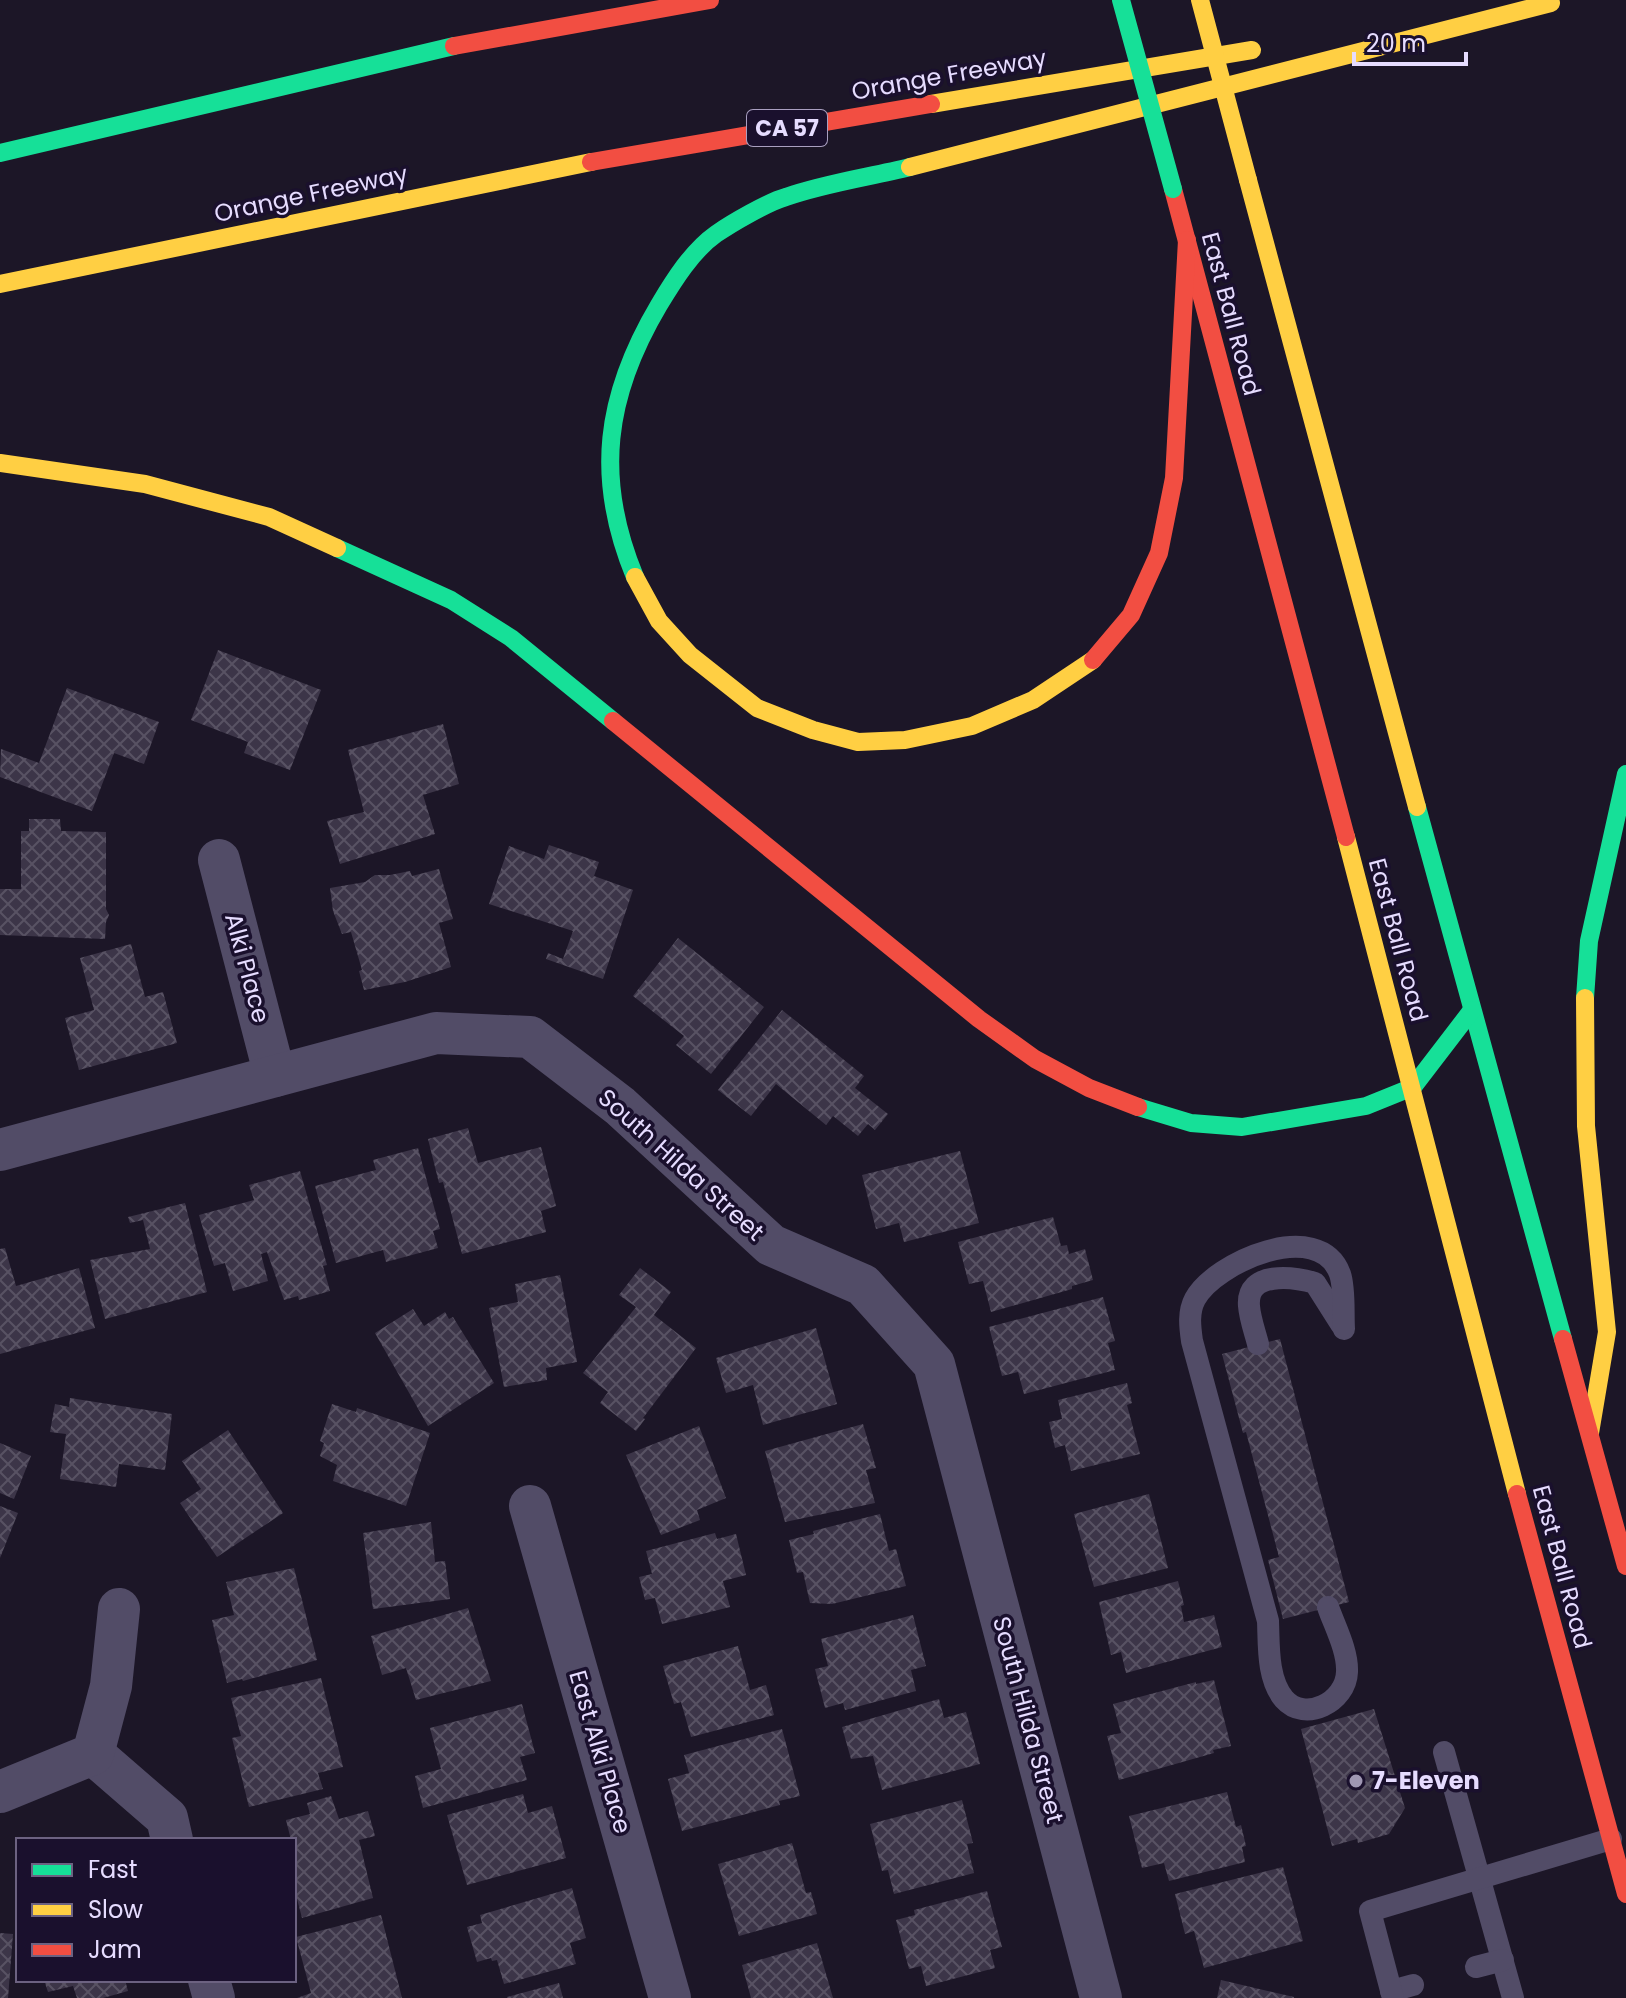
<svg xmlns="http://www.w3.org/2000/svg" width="1626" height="1998" viewBox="0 0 1626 1998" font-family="Poppins,sans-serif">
	<defs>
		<pattern id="building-cross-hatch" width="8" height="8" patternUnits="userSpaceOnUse" patternTransform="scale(2)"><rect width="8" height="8" fill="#3c3548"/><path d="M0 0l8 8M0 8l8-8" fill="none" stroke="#585263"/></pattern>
	</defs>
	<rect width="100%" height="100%" fill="#1c1627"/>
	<g fill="url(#building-cross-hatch)">
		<polygon points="218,650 321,690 290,770 244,753 248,742 191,720"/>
		<polygon points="67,688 159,722 144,764 114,753 92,811 0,777 1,749 39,763"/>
		<polygon points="443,724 459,784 423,795 435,834 340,864 327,821 364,812 348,750"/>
		<polygon points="29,819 60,819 61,831 106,832 106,909 109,915 106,922 105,939 0,935 0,889 21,889 21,831 29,831"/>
		<polygon points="549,845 599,862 594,876 633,890 603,979 546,959 548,953 563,959 573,931 489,904 509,846 544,859"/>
		<polygon points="439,869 453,919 439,923 451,967 405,982 364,990 359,971 362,970 351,932 342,934 333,911 330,888 365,882 375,875 390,875 410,871 412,876"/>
		<polygon points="678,938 764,1007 711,1074 676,1045 684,1036 633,996"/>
		<polygon points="131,944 145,997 163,992 177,1043 79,1070 65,1018 94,1010 80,958"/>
		<polygon points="782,1010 864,1076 855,1088 888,1114 875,1130 868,1124 858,1136 833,1116 826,1125 776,1084 751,1116 718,1090"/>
		<polygon points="468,1128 478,1163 541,1147 556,1206 541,1211 546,1232 462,1254 443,1182 439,1183 428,1139"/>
		<polygon points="418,1148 440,1229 433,1231 438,1248 386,1262 383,1250 336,1263 315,1186 376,1170 373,1160"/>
		<polygon points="960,1151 979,1223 904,1242 899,1223 876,1229 862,1175"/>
		<polygon points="300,1171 327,1265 323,1266 330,1291 299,1300 298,1296 284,1300 267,1252 261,1254 268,1281 233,1291 225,1263 214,1266 199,1215 254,1200 249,1185"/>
		<polygon points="185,1203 207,1292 105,1319 90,1260 150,1249 143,1220 130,1223 128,1217"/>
		<polygon points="1053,1217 1061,1246 1067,1245 1069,1254 1085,1249 1093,1280 1072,1286 1072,1289 991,1312 983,1281 969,1284 958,1242"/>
		<polygon points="5,1248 16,1286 79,1268 95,1328 0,1354 0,1249"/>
		<polygon points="640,1268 671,1292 654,1315 696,1348 643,1418 645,1419 636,1431 600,1403 608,1392 583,1373 636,1307 619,1295"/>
		<polygon points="560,1275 577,1362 546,1368 547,1380 504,1387 489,1308 518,1302 515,1284"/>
		<polygon points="1103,1297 1115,1341 1108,1343 1115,1370 1024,1394 1018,1372 1002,1376 989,1327"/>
		<polygon points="413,1309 424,1326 445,1312 449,1319 453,1317 494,1383 428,1426 375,1333"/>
		<polygon points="816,1328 837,1404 763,1425 753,1385 726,1393 716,1358"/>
		<polygon points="1280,1339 1349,1602 1283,1619 1268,1560 1279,1557 1246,1432 1243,1433 1222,1354"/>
		<polygon points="1127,1383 1132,1403 1127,1405 1140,1454 1071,1471 1065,1445 1055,1448 1049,1422 1062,1419 1058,1400"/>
		<polygon points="70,1398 172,1414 165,1470 119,1464 116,1487 60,1479 66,1434 50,1432 55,1404 69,1407"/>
		<polygon points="332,1404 356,1412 357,1408 430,1433 406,1506 333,1481 337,1465 320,1456 324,1443 320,1441"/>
		<polygon points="863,1424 876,1468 866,1470 875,1503 785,1522 765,1451"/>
		<polygon points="699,1426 726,1498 697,1510 700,1520 661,1535 626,1455"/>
		<polygon points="228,1430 283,1513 217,1557 180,1503 201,1489 182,1461"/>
		<polygon points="0,1443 31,1456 14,1499 0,1493"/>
		<polygon points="1149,1494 1168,1568 1094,1587 1074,1514"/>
		<polygon points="0,1506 18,1513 0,1558"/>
		<polygon points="880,1514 889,1551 896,1549 906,1586 832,1604 810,1603 803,1572 797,1573 789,1540 814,1534 813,1531"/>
		<polygon points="431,1522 435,1562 445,1561 450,1599 373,1609 363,1533"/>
		<polygon points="715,1533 717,1539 736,1534 746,1575 723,1581 730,1607 662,1624 655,1598 645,1600 639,1577 652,1574 646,1551"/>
		<polygon points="294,1568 317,1660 243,1681 242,1679 227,1683 212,1620 234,1615 226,1582"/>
		<polygon points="1178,1581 1184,1605 1181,1606 1184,1622 1214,1615 1222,1647 1126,1673 1121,1652 1111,1655 1099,1602"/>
		<polygon points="468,1608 491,1681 416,1700 406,1668 382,1675 371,1636"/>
		<polygon points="913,1615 926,1666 911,1670 916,1691 845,1710 843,1703 825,1708 815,1669 828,1666 821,1639"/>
		<polygon points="738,1646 750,1690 766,1685 774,1715 691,1737 681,1702 674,1704 663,1666"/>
		<polygon points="321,1678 343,1767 318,1773 323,1789 249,1807 232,1738 241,1736 231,1698"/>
		<polygon points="1214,1680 1231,1746 1213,1750 1214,1753 1119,1780 1107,1736 1121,1733 1113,1704 1196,1682 1196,1684"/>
		<polygon points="939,1699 944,1718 966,1712 980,1764 882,1790 873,1756 851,1759 842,1727"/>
		<polygon points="522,1704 535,1753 520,1757 527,1780 423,1808 415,1776 441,1769 430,1728"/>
		<polygon points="1374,1709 1405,1808 1389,1834 1358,1843 1357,1839 1332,1846 1301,1729"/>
		<polygon points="782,1729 800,1796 779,1801 780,1805 682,1831 668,1779 689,1773 684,1755"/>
		<polygon points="1227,1792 1236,1827 1241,1825 1246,1846 1242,1847 1245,1862 1169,1881 1164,1863 1142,1868 1129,1816"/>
		<polygon points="523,1794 528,1813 552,1806 566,1858 467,1885 447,1815"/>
		<polygon points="331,1796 339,1819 368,1811 375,1836 359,1840 373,1898 302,1918 294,1887 294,1840 291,1840 286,1820 310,1814 307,1803"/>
		<polygon points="962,1800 973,1843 967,1844 974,1873 894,1894 888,1870 882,1871 870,1824"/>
		<polygon points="792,1843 806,1893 811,1892 817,1914 739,1936 718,1864"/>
		<polygon points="1283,1867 1303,1941 1204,1968 1194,1931 1185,1934 1175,1894"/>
		<polygon points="572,1888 586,1938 570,1943 576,1964 504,1984 497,1960 492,1961 491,1958 477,1962 467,1927 482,1923 480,1915"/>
		<polygon points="987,1891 1002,1947 990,1950 995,1968 926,1986 921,1966 909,1969 896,1920 915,1915 914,1910"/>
		<polygon points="381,1915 402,1998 297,1998 311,1993 296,1937"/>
		<polygon points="0,1933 13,1934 8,1998 0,1998"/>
		<polygon points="817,1943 833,1998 751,1998 742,1965"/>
		<polygon points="44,1980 125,1980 128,1991 103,1998 77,1998 73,1986 48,1992"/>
		<polygon points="1221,1980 1294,1997 1294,1998 1217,1998"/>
		<polygon points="559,1983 563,1998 507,1998 507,1997"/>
	</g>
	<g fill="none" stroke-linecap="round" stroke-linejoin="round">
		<g stroke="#524c67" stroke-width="22">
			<path d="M 1258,1344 C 1255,1332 1250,1319 1249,1306 C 1246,1270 1294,1277 1315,1283 L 1341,1324"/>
			<path d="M 1328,1607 C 1335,1627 1348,1651 1347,1672 C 1346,1702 1305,1723 1284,1699 C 1267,1679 1269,1645 1268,1621 L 1192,1341 C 1190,1327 1188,1312 1195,1299 C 1215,1262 1319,1217 1340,1274 C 1345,1289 1343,1312 1344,1329"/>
			<polyline points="1444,1752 1513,1998"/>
			<polyline points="1476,1967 1503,1960"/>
			<polyline points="1391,1991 1413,1985"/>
			<polyline points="1393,1998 1370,1911 1611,1839"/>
		</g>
		<g stroke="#524c67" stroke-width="42">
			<polyline points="219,860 275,1076"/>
			<polyline points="0,1150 436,1033 530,1037 620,1106 771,1245 863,1285 934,1364 1101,1998"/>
			<polyline points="530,1506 670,1998"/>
			<polyline points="93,1754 167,1818 172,1840"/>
			<polyline points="0,1792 93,1754 111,1686 119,1609"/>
			<polyline points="209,1980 214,1998"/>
		</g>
		<g stroke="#16e098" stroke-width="18">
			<polyline points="0,153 454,46"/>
			<polyline points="337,548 451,600 511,638 613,721"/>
			<path d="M 635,577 C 594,478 605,396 659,305 C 674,280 692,251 716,234 C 732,223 768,202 786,197 C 826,183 870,177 910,167"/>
			<polyline points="1417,807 1563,1339"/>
			<polyline points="1585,998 1589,941 1626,774"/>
			<polyline points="1138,1107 1191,1123 1242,1127 1366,1106 1413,1087 1472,1010"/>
		</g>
		<g stroke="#ffcf43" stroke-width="18">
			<polyline points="931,104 1252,50"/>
			<polyline points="910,167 1551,3"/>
			<polyline points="1248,180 1417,807"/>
			<polyline points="0,284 591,162"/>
			<polyline points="0,463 145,484 269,517 337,548"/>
			<polyline points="635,577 659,621 690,655 757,708 813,730 858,742 905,740 972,726 1033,700 1093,660"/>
			<polyline points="1346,837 1517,1494"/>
			<polyline points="1585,998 1586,1126 1607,1332 1590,1433"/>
		</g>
		<g stroke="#f24e42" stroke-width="18">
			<polyline points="454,46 710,0"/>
			<polyline points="591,162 931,104"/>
			<polyline points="1173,189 1346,837"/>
			<polyline points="1093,660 1131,615 1159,553 1174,478 1187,240"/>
			<polyline points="613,721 979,1019 1035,1059 1089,1088 1138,1107"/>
			<polyline points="1563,1339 1626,1566"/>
			<polyline points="1517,1494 1626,1894"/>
		</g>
		<polyline stroke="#16e098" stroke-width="18" points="1121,0 1173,189"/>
		<polyline stroke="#ffcf43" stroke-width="18" points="1200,0 1248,180"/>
	</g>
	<circle fill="#9f97b3" stroke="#1a102d" stroke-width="3" cx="1356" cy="1781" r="8"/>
	<g text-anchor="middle" stroke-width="7" stroke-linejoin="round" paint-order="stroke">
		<rect fill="#1a102d" stroke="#a99fc0" stroke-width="2" x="747" y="110" width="80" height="36" rx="6"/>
		<g font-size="22" font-weight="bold" fill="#e6dcff">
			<text x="787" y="136">CA 57</text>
		</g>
		<g font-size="24" fill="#e6dcff" stroke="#1a102d">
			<text transform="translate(949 75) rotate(-10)" y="8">Orange Freeway</text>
			<text transform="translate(311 194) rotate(-12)" y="8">Orange Freeway</text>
			<text transform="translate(1231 314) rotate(75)" y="8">East Ball Road</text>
			<text transform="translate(1398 940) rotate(75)" y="8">East Ball Road</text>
			<text transform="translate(247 968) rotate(75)" y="8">Alki Place</text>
			<text transform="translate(681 1165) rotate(42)" y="8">South Hilda Street</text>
			<text transform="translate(1562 1567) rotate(75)" y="8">East Ball Road</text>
			<text transform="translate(1028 1720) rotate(75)" y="8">South Hilda Street</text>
			<text transform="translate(600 1752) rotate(74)" y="8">East Alki Place</text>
		</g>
		<g font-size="24" font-weight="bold" fill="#e6dcff" stroke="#1a102d" text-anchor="start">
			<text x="1372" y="1789">7-Eleven</text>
		</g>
	</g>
	<rect x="16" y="1838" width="280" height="144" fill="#1a102d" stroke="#6c6281" stroke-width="2"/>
	<rect x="32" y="1864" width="40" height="12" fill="#16e098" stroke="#6c6281" stroke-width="2"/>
	<text x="88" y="1878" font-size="24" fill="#e6dcff">Fast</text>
	<rect x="32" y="1904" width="40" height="12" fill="#ffcf43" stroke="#6c6281" stroke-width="2"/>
	<text x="88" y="1918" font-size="24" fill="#e6dcff">Slow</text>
	<rect x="32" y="1944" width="40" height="12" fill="#f24e42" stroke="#6c6281" stroke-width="2"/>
	<text x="88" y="1958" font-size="24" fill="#e6dcff">Jam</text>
	<path d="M1354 52v12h112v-12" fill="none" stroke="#e6dcff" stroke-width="4"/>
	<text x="1366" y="52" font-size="24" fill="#e6dcff" stroke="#1a102d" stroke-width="6" paint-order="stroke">20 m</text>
</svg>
